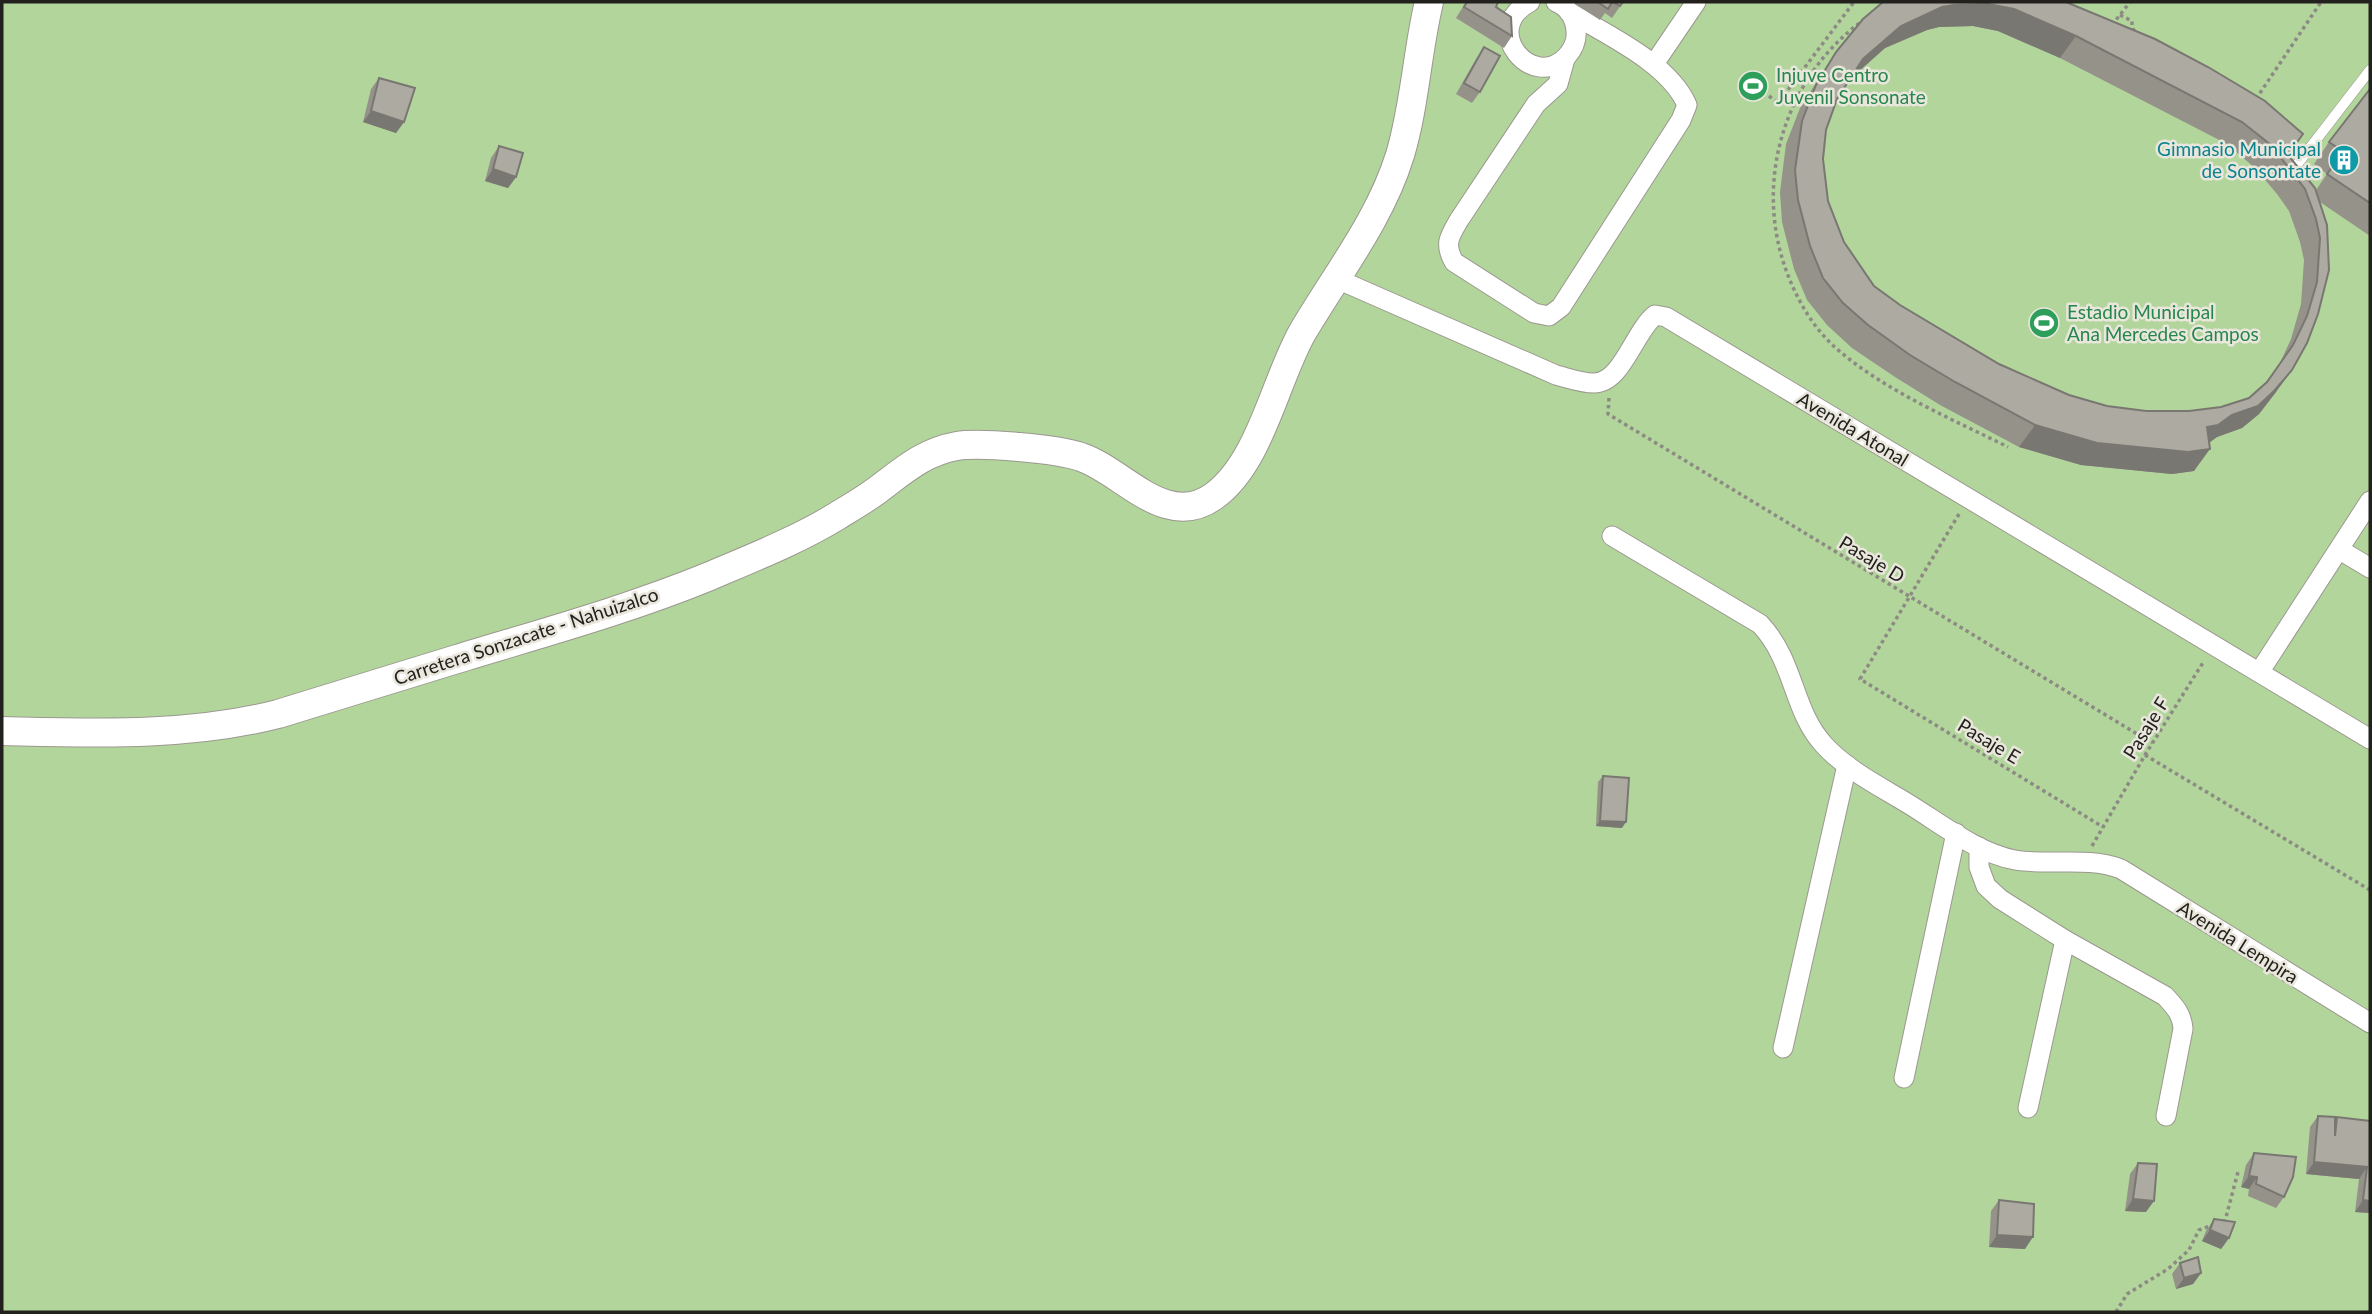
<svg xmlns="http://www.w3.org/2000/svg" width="2372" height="1314" viewBox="0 0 2372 1314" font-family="Lato,sans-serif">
	<rect width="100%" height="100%" fill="#e9e6dc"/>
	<rect fill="#b2d59c" x="2" y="2" width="2368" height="1310"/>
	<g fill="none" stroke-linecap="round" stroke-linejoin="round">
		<g stroke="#9b988f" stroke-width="11">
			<polyline id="lane" points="2289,175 2370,70"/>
		</g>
		<g stroke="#9b988f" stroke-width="21">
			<g id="street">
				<path d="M 1530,2 C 1479,29 1533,93 1567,56 C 1573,49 1577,40 1576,31 C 1575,18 1568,7 1556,2"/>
				<path d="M 1565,59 L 1558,84 L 1536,104 L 1459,220 C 1449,237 1444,244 1454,262 L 1534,313 L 1549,316 L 1561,307 L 1681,120 L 1687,105 C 1669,63 1607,35 1569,12"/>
				<polyline points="1654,64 1696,2"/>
				<path d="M 1337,279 L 1556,375 C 1568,378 1581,383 1594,383 C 1622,383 1634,332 1655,315 L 1666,317 L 2370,739"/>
				<path d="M 1612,536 L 1760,624 C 1795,661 1792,710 1824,745 C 1847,770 1879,786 1907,803 C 1940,823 1977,853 2015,860 C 2051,866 2087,856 2121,869 L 2370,1023"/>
				<polyline points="2340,550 2370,568"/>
				<polyline points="2260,671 2370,501"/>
				<path d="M 1979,847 L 1979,867 L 1986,886 L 2000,899 L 2065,940 L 2165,996 C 2175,1007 2182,1014 2183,1029 L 2166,1116"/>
				<polyline points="1783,1048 1847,765"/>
				<polyline points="1904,1078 1956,833"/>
				<polyline points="2028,1108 2065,940"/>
			</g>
		</g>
		<g stroke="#9b988f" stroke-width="30">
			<path id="secondary" d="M 2,731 C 94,733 188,737 278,714 C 338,695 398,677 457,659 C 542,633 627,610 710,576 C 752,558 798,540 837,516 C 850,508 864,500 876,491 C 903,471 923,452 957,446 C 979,442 1059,449 1081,457 C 1123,471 1166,531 1214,496 C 1260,463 1275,381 1302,333 C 1336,275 1380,220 1400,155 C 1415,105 1417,52 1429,2"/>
		</g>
		<g stroke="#8c8a83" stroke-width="3.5" stroke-dasharray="3.5 3.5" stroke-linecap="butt">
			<polyline points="2120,15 2132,21 2132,27 2135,32"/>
			<path d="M 1865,19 C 1786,75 1753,179 1786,270 C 1797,300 1813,328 1837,349 C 1885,391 1952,419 2008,447"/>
			<polyline points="2112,25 2130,2"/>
			<polyline points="1769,96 1778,103 1854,2"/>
			<polyline points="2256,99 2321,2"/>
			<polyline points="1609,398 1608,414 2152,743"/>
			<polyline points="1959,514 1860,679 2103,827"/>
			<polyline points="2145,755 2370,890"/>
			<polyline points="2092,846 2145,755 2204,661"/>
			<polyline points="2223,1221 2225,1221 2238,1172"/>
			<polyline points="2116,1312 2127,1294 2168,1269 2189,1250 2199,1230 2213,1225"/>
		</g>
		<use href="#lane" stroke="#fff" stroke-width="10"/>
		<use href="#street" stroke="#fff" stroke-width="19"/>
		<use href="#secondary" stroke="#fff" stroke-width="28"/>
	</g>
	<g fill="#95928a" fill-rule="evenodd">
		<polygon points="1466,2 1498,2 1496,7 1512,36 1504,48 1456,18"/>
		<polygon points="1575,2 1623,2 1612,18 1605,13 1600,20 1575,4"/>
		<path d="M 1883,2 L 2155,39 L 2288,155 L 2316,190 L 2327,174 L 2314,164 L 2329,142 L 2370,89 L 2370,236 L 2320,202 L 2329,270 L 2276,392 L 2259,414 L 2242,428 L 2217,437 L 2209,443 L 2194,471 L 2172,474 L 2081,465 L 2019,447 L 1940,405 L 1895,377 L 1852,348 L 1827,325 L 1807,300 L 1794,269 L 1782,222 L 1780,192 L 1786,144 L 1800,108 L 1821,75 L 1836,52 ZM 1973,26 L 1998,31 L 2060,58 L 2227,144 L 2255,168 L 2277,194 L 2289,211 L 2300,242 L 2304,260 L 2301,304 L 2291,339 L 2278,367 L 2267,382 L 2249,398 L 2221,407 L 2189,411 L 2146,411 L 2107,406 L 2069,395 L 1999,364 L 1900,305 L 1874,286 L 1844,242 L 1828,201 L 1823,159 L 1826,130 L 1837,99 L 1850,79 L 1885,48 L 1927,30 L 1939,27 Z"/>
		<polygon points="1484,47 1480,92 1472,103 1456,94 1476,59"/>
		<polygon points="379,78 404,122 396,133 363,122 371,89"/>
		<polygon points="499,146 516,177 508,188 485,181 491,158"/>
		<polygon points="1603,776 1622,828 1596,826 1598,782"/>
		<polygon points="2318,1116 2335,1120 2337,1117 2370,1121 2370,1213 2355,1212 2359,1179 2306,1174 2310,1127"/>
		<polygon points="2254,1153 2284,1197 2276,1208 2248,1196 2249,1189 2241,1187 2246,1165"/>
		<polygon points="2138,1163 2146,1212 2125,1211 2130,1174"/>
		<polygon points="1999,1200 2025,1249 1989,1247 1991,1211"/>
		<polygon points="2214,1219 2229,1238 2221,1249 2202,1241 2206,1231"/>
		<polygon points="2180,1263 2201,1273 2193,1284 2176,1289 2172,1274"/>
	</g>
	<g fill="#797771">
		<polygon points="1988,4 2014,9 2076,36 2060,58 1998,31 1973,26 1939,27 1927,30 1885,48 1847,82 1863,59 1901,26 1942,7 1954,5"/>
		<polygon points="371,111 404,122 396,133 363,122"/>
		<polygon points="493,169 516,177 508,188 485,181"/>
		<polygon points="2292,370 2276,392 2259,414 2242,428 2217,437 2203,447 2207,427 2232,415"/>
		<polygon points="2035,425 2210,449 2194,471 2172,474 2081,465 2019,447"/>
		<polygon points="1600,821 1626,822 1622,828 1596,826"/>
		<polygon points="2314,1162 2367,1167 2359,1179 2306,1174"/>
		<polygon points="2249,1176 2257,1177 2249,1189 2241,1187"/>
		<polygon points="2133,1199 2154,1201 2146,1212 2125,1211"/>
		<polygon points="2363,1200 2370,1201 2370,1213 2355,1212"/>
		<polygon points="2210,1230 2229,1238 2221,1249 2202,1241"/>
		<polygon points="1997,1235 2033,1237 2025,1249 1989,1247"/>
		<polygon points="2201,1273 2193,1284 2176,1289 2184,1278"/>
	</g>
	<g fill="#adaaa1" stroke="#797771" stroke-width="2" fill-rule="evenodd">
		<polygon points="1467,2 1498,2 1496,7 1511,17 1512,36 1464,7"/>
		<polygon points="1598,2 1612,2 1608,9"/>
		<polygon points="1613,2 1623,2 1620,6"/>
		<path d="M 1883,2 L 2066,2 L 2155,39 L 2208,67 L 2265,101 L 2303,134 L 2288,155 L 2315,188 L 2327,225 L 2329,270 L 2318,314 L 2307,343 L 2292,370 L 2274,391 L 2258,406 L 2232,415 L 2218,425 L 2207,427 L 2210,449 L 2188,452 L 2097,443 L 2035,425 L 1955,382 L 1910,355 L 1868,325 L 1843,303 L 1823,278 L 1810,246 L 1798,200 L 1795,170 L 1802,121 L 1816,85 L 1836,52 L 1863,19 ZM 1988,4 L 2014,9 L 2076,36 L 2242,122 L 2271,145 L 2305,189 L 2316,219 L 2320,238 L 2317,282 L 2307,316 L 2293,345 L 2267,382 L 2249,398 L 2221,407 L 2189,411 L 2146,411 L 2107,406 L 2069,395 L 1999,364 L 1900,305 L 1874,286 L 1844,242 L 1828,201 L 1823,159 L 1826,130 L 1837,99 L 1863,59 L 1901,26 L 1942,7 L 1954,5 Z"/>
		<polygon points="1484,47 1500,56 1480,92 1464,83"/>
		<polygon points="379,78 415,88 404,122 371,111"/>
		<polygon points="2370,89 2370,203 2327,174 2344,152 2329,142"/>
		<polygon points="499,146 523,153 516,177 493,169"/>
		<polygon points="1603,776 1629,778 1626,822 1600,821"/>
		<polygon points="2318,1116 2335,1117 2335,1136 2337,1117 2370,1121 2370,1201 2363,1200 2367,1167 2314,1162"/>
		<polygon points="2254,1153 2296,1157 2293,1177 2284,1197 2256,1184 2257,1177 2249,1176"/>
		<polygon points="2138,1163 2157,1164 2154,1201 2133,1199"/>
		<polygon points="1999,1200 2034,1204 2033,1237 1997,1235"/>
		<polygon points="2214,1219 2235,1222 2229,1238 2210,1230"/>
		<polygon points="2198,1257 2201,1273 2184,1278 2180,1263"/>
	</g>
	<defs>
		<g id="stadium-disc" transform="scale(1.575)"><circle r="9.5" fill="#2e9e5b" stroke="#e9e6dc"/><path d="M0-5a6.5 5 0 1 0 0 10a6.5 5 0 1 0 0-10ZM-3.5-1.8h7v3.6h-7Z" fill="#fff"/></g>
		<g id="building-disc" transform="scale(1.575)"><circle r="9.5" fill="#0f9aa8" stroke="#e9e6dc"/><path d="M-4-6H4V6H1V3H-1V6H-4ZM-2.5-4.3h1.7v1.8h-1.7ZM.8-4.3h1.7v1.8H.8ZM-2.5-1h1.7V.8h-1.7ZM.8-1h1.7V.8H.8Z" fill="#fff"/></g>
	</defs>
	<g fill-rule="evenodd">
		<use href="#stadium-disc" x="1753" y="86"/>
		<use href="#building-disc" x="2344" y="160"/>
		<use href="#stadium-disc" x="2044" y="323"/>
	</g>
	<g text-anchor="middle" stroke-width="5" stroke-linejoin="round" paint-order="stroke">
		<g font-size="19" fill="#27864d" stroke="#e9e6dc" text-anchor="start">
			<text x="1776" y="82">Injuve Centro<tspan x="1776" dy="22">Juvenil Sonsonate</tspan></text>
			<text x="2067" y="319">Estadio Municipal<tspan x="2067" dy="22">Ana Mercedes Campos</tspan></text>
		</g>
		<g font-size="19" fill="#0d838f" stroke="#e9e6dc" text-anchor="end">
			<text x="2321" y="156">Gimnasio Municipal<tspan x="2321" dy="22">de Sonsontate</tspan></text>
		</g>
		<g font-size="19" fill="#22211d" stroke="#e9e6dc">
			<text transform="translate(1853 429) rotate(31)" y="7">Avenida Atonal</text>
			<text transform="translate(1872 559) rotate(31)" y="7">Pasaje D</text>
			<text transform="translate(526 636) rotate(-18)" y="7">Carretera Sonzacate - Nahuizalco</text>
			<text transform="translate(2146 728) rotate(-58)" y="7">Pasaje F</text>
			<text transform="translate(1989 741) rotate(31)" y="7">Pasaje E</text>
			<text transform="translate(2238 942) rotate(32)" y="7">Avenida Lempira</text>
		</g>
	</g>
	<rect width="2372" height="1314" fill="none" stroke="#22211d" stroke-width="7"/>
</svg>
